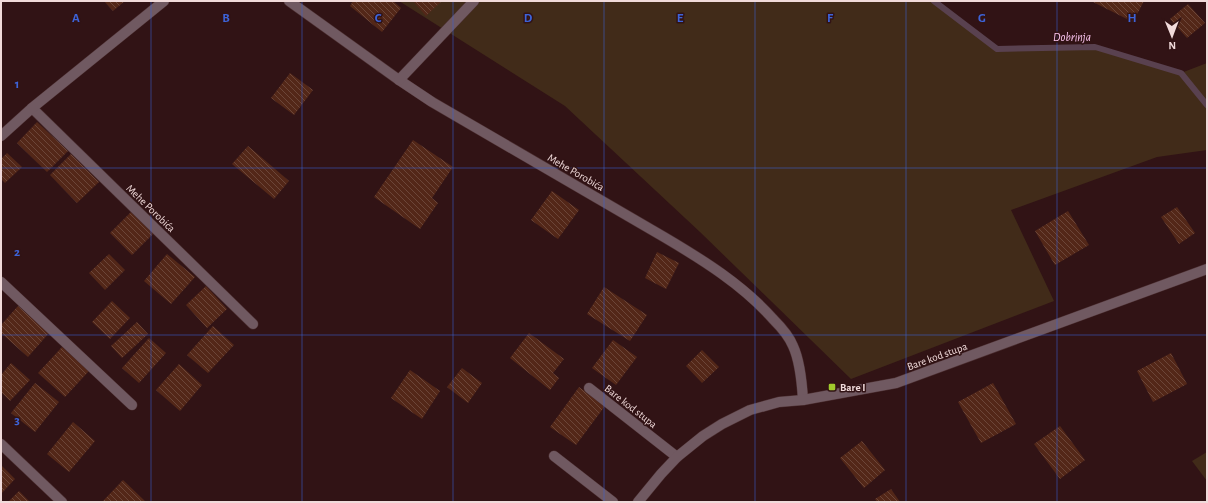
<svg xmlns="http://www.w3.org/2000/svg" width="1208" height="503" viewBox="0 0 1208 503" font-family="'Alegreya Sans',sans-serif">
	<defs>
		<pattern id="building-back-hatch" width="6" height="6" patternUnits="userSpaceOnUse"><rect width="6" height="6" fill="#532718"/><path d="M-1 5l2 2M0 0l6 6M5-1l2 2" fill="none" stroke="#6c4639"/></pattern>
	</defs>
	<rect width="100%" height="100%" fill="#311315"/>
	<g fill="#412b19">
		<polygon points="399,1 934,1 997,49 1095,47 1181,73 1207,63 1207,150 1157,157 1011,210 1054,301 851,379 700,232 565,106"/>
		<polygon points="1207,452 1207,481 1192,461"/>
	</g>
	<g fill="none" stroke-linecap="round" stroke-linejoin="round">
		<polyline stroke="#59414f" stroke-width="6" points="934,1 997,49 1095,47 1181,73 1207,105"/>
	</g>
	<g fill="url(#building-back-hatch)">
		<polygon points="104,1 125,1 113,11"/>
		<polygon points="353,1 393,1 401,8 382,32 350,6"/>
		<polygon points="413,1 442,1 426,16"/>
		<polygon points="1091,1 1144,1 1133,22"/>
		<polygon points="1188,4 1205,23 1187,38 1170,19"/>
		<polygon points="290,73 313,90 294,115 271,98"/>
		<polygon points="37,122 68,151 47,172 17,143"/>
		<polygon points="413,140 453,167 432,198 438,203 420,229 374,197"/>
		<polygon points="248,146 289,181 274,199 232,164"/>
		<polygon points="7,153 22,167 5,183 1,179 1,159"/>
		<polygon points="71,154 99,182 77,203 50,175"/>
		<polygon points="552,191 579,210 558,239 531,220"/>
		<polygon points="1177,207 1195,233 1179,244 1161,217"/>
		<polygon points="132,211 154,233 132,255 110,233"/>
		<polygon points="1068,211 1089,245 1055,265 1035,231"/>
		<polygon points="657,252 679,263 666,289 645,278"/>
		<polygon points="109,254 125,270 105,290 89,273"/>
		<polygon points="167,254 195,277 171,304 144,281"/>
		<polygon points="206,286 227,309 207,328 186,305"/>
		<polygon points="604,287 647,315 630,341 587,314"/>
		<polygon points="112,301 130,318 110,339 92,322"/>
		<polygon points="18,306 49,333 28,357 1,333 1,325"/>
		<polygon points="137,322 148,334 122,358 111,346"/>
		<polygon points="213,326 234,345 208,373 187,355"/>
		<polygon points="529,333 564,359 553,373 559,378 550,390 510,358"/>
		<polygon points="149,338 166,353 139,383 122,368"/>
		<polygon points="613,340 637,357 616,385 592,368"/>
		<polygon points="62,347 89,371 65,397 38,373"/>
		<polygon points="702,350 719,367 702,383 686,366"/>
		<polygon points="1171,353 1187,384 1153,402 1137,371"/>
		<polygon points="11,363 30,380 10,401 1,392 1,375"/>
		<polygon points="179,364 202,385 180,411 156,390"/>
		<polygon points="462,368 482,383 468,403 447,387"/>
		<polygon points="410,370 440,391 422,419 391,398"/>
		<polygon points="35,383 59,402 35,432 11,413"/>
		<polygon points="993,383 1016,424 981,443 958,402"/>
		<polygon points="579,387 605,406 576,445 550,427"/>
		<polygon points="73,422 95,441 69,472 47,454"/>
		<polygon points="1060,426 1085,460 1060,479 1034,444"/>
		<polygon points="862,441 885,470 864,488 840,458"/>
		<polygon points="1,465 15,479 1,494"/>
		<polygon points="123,480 146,502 102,502"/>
		<polygon points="891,489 900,502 877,502 875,499"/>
		<polygon points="19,491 30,502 8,502"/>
	</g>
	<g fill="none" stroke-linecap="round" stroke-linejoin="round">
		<g stroke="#4c2f31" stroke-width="11">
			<polyline id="lane" points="554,456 613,502"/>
		</g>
		<g stroke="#4c2f31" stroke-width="11">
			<g id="street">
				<path d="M 289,1 L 399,80 L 432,102 L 664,237 C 703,260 743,285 773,319 C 781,327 789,336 793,346 C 800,361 802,383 803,400"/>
				<polyline points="399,80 474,1"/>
				<polyline points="32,108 253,324"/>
				<polyline points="1,136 32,108 164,1"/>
				<polyline points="1,282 132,405"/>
				<polyline points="589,388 677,457"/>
				<polyline points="1,444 62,502"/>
				<polyline points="638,502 661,474 677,457 703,436 722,424 750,410 779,402 803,400 896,383 1207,269"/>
			</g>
		</g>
		<use href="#lane" stroke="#705961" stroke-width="10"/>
		<use href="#street" stroke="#705961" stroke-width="10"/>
	</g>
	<path fill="none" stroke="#3d63d8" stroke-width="1" stroke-opacity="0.55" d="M 151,1 L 151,502M 302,1 L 302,502M 453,1 L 453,502M 604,1 L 604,502M 755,1 L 755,502M 906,1 L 906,502M 1057,1 L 1057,502M 1,168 L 1207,168M 1,335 L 1207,335"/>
	<rect fill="#a0c92c" stroke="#311315" stroke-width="1.5" x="828" y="383" width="8" height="8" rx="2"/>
	<g text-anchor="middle" stroke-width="3" stroke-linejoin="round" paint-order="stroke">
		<g font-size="11" fill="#f0dada" stroke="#311315">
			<text transform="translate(576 172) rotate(30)" y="4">Mehe Porobića</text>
			<text transform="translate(151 208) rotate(44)" y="4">Mehe Porobića</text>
			<text transform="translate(937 356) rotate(-20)" y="4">Bare kod stupa</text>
			<text transform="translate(631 406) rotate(38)" y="4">Bare kod stupa</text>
		</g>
		<g font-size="11" font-weight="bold" fill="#f0dada" stroke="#311315" text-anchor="start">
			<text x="840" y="391">Bare I</text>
		</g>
		<g font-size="12" font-style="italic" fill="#fac4ee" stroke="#311315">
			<text x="1072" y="41">Dobrinja</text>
		</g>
	</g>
	<g font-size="13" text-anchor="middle" font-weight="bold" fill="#3d63d8" stroke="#311315" stroke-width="3" stroke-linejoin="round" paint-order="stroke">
		<text x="76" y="22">A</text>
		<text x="226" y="22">B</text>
		<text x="378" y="22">C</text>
		<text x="528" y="22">D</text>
		<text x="680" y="22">E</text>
		<text x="830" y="22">F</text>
		<text x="982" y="22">G</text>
		<text x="1132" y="22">H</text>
		<text x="17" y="88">1</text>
		<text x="17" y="256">2</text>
		<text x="17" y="424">3</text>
	</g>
	<rect width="1208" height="503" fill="none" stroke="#f0dada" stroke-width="4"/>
	<g transform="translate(1172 36) rotate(179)" stroke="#311315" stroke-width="3" paint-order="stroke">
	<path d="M0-3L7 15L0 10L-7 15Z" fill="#f0dada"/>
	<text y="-6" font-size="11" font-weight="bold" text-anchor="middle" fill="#f0dada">N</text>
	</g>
</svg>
